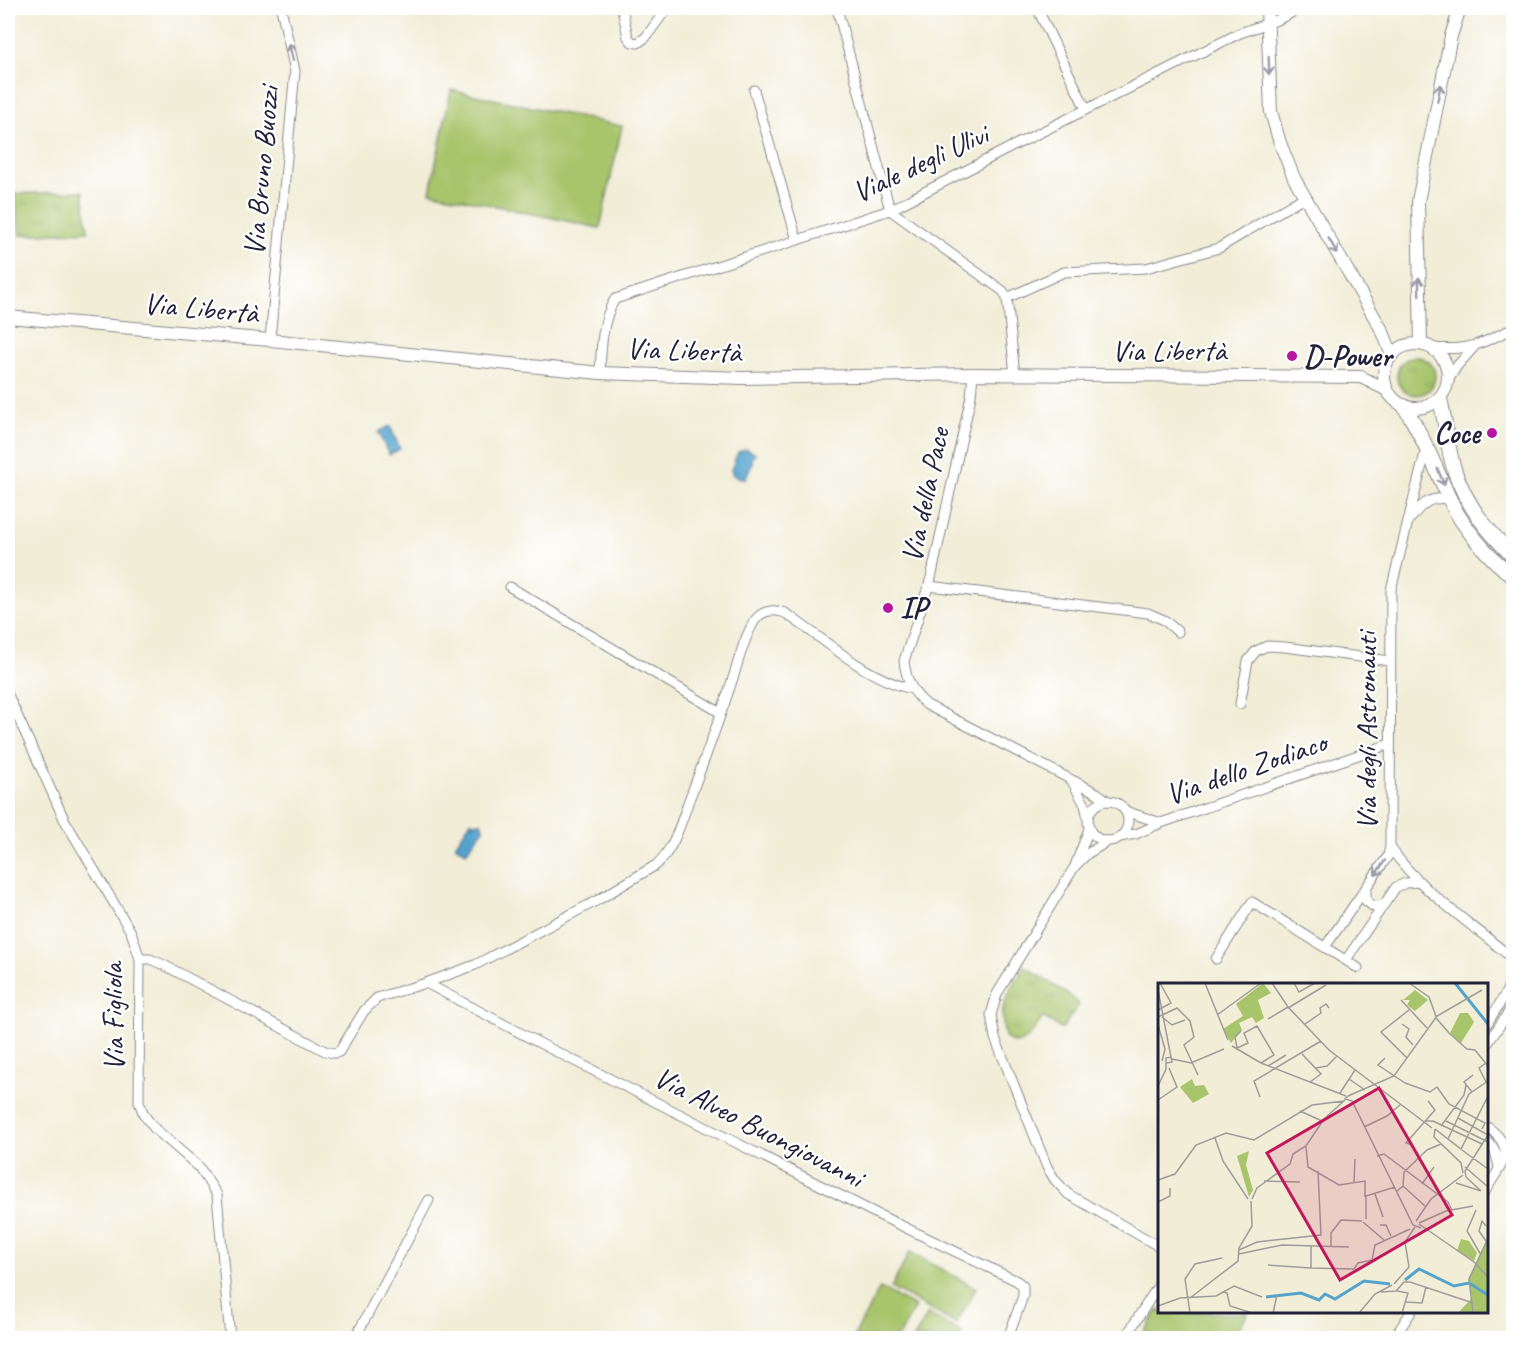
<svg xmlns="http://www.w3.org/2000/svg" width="1521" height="1346" viewBox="0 0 1521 1346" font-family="Caveat,sans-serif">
	<defs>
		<pattern id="grass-tufts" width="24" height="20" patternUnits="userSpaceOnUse" patternTransform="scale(1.5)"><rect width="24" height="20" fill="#a8c56c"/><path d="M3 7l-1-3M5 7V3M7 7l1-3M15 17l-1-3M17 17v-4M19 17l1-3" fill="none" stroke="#90a95e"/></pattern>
	</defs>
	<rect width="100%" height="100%" fill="#fff"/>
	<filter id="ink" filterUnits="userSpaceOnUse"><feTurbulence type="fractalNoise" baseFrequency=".0167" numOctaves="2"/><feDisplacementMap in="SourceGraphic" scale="12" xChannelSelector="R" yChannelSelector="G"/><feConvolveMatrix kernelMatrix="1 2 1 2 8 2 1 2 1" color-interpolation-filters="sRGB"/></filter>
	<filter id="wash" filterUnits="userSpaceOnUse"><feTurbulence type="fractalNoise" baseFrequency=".008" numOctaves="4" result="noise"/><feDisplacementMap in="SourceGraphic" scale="24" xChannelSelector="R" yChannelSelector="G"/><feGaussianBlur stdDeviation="1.35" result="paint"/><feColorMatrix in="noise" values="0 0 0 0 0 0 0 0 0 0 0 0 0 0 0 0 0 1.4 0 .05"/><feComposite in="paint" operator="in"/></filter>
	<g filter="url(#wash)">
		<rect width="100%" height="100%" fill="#f1edd7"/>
		<g fill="url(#grass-tufts)" stroke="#657454" stroke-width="1.5">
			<polygon points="83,191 88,231 20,235 14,194"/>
			<circle cx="1416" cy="376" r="19"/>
			<path d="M 1025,966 L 1073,998 L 1079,1004 L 1062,1029 L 1043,1017 C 1034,1030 1021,1055 1005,1036 C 997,1003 1009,993 1025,966 Z"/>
		</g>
		<g fill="#a8c56c" stroke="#657454" stroke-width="1.5">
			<polygon points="451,90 622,126 600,228 430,192"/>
			<polygon points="910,1252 976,1288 956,1324 891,1288"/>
			<polygon points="880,1288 915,1307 898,1338 853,1338"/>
			<polygon points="1159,1308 1160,1312 1248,1313 1233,1338 1141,1338"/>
			<polygon points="928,1314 962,1333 960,1338 914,1338"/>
		</g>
		<g fill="#53a3cd" stroke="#3a6284" stroke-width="1.5">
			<polygon points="390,426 400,449 389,455 378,432"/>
			<polygon points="746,449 756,454 752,459 752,464 745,479 733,475 731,470 738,452"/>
			<polygon points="471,821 473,823 481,822 484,829 466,852 455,845"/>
		</g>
	</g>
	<g filter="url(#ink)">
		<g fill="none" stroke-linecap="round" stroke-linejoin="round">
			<g stroke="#8a8889" stroke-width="11">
				<g id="minor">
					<polyline points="622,8 628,37 632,42 638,43 646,37 667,8"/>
					<polyline points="837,8 890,210 1003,291 1007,298 1015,375"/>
					<polyline points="1037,8 1086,109"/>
					<polyline points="754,90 797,240"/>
					<polyline points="1007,298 1064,272 1146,268 1219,248 1304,197"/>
					<polyline points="270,340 295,71 281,8"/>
					<path d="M 1433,348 C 1471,351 1480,344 1514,328"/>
					<path d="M 600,373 C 601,349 602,319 615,299 L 890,210 L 1017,144 L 1240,33 L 1277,20 L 1301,8"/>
					<path d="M 973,374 L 971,396 L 931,578 L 904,661 C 906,679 912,693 927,705 L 1097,793 L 1108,801"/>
					<polyline points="1449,379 1457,366 1474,347"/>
					<path d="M 1426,449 L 1391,590 L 1390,847 C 1421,893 1472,923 1514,960"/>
					<path d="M 1412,517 C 1423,502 1431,497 1449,499"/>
					<polyline points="929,586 1148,613 1164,620 1178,632"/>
					<polyline points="510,587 721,713"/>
					<polyline points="8,695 64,819 131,932 140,959 139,1102 144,1115 154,1128 199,1167 217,1195 230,1338"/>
					<polyline points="1240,704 1248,661 1256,651 1267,646 1285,647 1390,661"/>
					<polyline points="1072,781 1085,805 1088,818"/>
					<circle cx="1108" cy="821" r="20"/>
					<polyline points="1125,811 1161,823"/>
					<polyline points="1119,837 1136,834 1161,823 1390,744"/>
					<polyline points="1108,841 1087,854 1075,866 997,994 991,1015 995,1038 1047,1167 1055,1180 1068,1194 1160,1247"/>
					<polyline points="1076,863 1089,829"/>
					<polyline points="1366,890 1366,901 1374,907 1383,905"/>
					<polyline points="1325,947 1388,856 1390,847"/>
					<path d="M 140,959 L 150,959 L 164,965 L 325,1051 L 334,1053 L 339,1052 L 364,1011 L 377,998 L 426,983 L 475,965 L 598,900 L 656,865 C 674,849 681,823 689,800 C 705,759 720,717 734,675 C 739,659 746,632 756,619 C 763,610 775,609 785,613 C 826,640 864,678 912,689"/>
					<polyline points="1216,959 1252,902 1358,968"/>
					<polyline points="1346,960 1396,887 1406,883 1420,882"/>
					<polyline points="426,983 547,1047 879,1215 1017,1281 1023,1286 1023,1296 1008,1338"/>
					<path d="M 1486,1025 C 1502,1000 1513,989 1512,958"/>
					<polyline points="1486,1046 1514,1004"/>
					<path d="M 1486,1126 C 1519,1149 1502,1163 1486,1190"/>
					<polyline points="1486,1139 1495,1151 1499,1167"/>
					<polyline points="355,1338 429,1200"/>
					<polyline points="1125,1338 1160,1283"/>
					<polyline points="1394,1338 1411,1312"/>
				</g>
			</g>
			<g stroke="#8a8889" stroke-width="14">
				<g id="tertiary">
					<polyline points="1267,8 1271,112 1280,143 1294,178 1383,332 1392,355"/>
					<polyline points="8,317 270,340 600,373 742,378 973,374 1361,377 1387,390"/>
					<circle cx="1416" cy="376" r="32"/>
					<polyline points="1421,344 1418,201 1451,36 1460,8"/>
				</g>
			</g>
			<g stroke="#8a8889" stroke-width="16">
				<g id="secondary">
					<path d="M 1440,399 C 1446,423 1447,449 1455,472 C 1468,508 1488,531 1514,557"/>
					<path d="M 1404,406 C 1423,436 1435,467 1449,498 C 1462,527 1489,558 1514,577"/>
				</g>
			</g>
			<use href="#minor" stroke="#fff" stroke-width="9"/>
			<use href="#tertiary" stroke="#fff" stroke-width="12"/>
			<use href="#secondary" stroke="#fff" stroke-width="14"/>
		</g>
		<defs><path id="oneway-shaft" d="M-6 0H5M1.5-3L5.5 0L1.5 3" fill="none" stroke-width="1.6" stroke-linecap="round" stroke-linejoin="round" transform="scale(1.5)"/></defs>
		<g stroke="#9c9ca7">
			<use href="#oneway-shaft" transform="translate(291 52) rotate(-103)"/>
			<use href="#oneway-shaft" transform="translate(1269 66) rotate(88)"/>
			<use href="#oneway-shaft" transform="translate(1439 93) rotate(-79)"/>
			<use href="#oneway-shaft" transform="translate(1333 246) rotate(60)"/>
			<use href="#oneway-shaft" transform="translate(1419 286) rotate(-91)"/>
			<use href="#oneway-shaft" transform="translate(1441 477) rotate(68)"/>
			<use href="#oneway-shaft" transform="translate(1380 868) rotate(124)"/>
		</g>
	</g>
	<g fill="#b5179e" stroke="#fff" stroke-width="2">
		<circle cx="1292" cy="356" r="6"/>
		<circle cx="1492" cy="433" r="6"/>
		<circle cx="888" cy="608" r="6"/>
	</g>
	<g text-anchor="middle" stroke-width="4.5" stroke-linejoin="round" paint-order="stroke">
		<g font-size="30" fill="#22223b" stroke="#fff">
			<text transform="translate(920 163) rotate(-25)" y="10">Viale degli Ulivi</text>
			<text transform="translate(261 171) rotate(-85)" y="10">Via Bruno Buozzi</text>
			<text transform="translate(201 308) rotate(5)" y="10">Via Libertà</text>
			<text transform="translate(684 350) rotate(2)" y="10">Via Libertà</text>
			<text x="1169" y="360">Via Libertà</text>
			<text transform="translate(925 495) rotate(-78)" y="10">Via della Pace</text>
			<text transform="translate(1366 731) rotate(-90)" y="10">Via degli Astronauti</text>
			<text transform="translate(1246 768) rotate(-19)" y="10">Via dello Zodiaco</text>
			<text transform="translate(113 1017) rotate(-91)" y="10">Via Figliola</text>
			<text transform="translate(759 1127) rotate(27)" y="10">Via Alveo Buongiovanni</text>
		</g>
		<g font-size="30" font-weight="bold" fill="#22223b" stroke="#fff" text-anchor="start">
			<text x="1304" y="366">D-Power</text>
			<text x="1480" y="443" text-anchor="end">Coce</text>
			<text x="900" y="618">IP</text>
		</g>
	</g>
	<g transform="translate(1158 983)">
		<rect width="330" height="330" fill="#f1edd7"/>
		<path d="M 105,0 L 113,10 L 100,17 L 106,35 L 98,40 L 94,34 L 81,40 L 84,47 L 73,60 L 65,46 L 85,33 L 78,21 ZM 34,96 L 37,103 L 46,102 L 51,111 L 35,120 L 22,104 ZM 91,168 L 88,182 L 95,207 L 91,214 L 79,173 Z" fill="#a8c56c"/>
		<path d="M 302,30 L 310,30 L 316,39 L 303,60 L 292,50 Z" fill="#a8c56c"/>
		<path d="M 330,253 L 330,330 L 300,330 L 314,315 L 310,297 ZM 303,256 L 311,258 L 319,270 L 316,278 L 299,268 Z" fill="#a8c56c"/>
		<path d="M 257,7 L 270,17 L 257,28 L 249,22 L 252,17 L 245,17 Z" fill="#a8c56c"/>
		<path fill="none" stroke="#53a3cd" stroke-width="3" d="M 297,0 L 330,41M 247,297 L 261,286 L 296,303 L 311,300 L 330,312M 108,314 L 143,310 L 161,317 L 167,311 L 177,316 L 206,298 L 232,301"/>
		<path fill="none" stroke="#9e9c99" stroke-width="1.5" d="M 47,0 L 70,57M 114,0 L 130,24 L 171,67 L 274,145M 136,0 L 141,9 L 157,0M 251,0 L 271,14 L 279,36 L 291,50 L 309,66 L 317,67 L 330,83M 0,7 L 13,74M 243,17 L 269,45M 130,25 L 168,2M 0,27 L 13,20 L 2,0M 59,32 L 103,0M 0,34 L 19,25 L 32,38 L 36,54 L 26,62 L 40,92M 4,34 L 14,42 L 27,37M 110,36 L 130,24M 147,41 L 163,30 L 162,25 L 168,21 L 171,25M 244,41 L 251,46 L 248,54 L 255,62M 0,42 L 7,66 L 4,78M 74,63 L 103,80 L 188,113M 79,65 L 90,60 L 86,50 L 99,43 L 116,72 L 103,80M 79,65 L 77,54 L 83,48M 144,71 L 163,91 L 152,99M 227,75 L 220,82 L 247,100M 249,75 L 223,49 L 251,27M 14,76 L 33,80 L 66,66M 328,80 L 321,85 L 328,99M 110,83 L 128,72M 158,85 L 169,83 L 179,73M 191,96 L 207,107M 247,100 L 272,109 L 279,104 L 291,121 L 327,140 L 324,146M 0,103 L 8,86 L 8,75 L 13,74 L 14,79 L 9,80M 314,109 L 306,99 L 315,92M 182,110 L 197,87M 190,113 L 236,93 L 279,33 L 324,7M 190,113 L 187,116 L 194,118 L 255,242 L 263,245M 102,114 L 96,98 L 163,58M 0,117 L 19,104 L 11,85M 142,128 L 164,138M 300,135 L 330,152 L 307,188 L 308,194M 268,138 L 275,138 L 324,161M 288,138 L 330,159M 283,143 L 306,112 L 308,102M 206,144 L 229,133 L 243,121M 277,146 L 303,166 L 330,113M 277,146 L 276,154 L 303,180 L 305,190M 57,155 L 65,178 L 90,216M 290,156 L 311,111 L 330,98M 254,162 L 248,160 L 277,127 L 270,118M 148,164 L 150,184 L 181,202 L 207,198 L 207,214M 304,167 L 330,186M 219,173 L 226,171 L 290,219 L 294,227M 307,184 L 330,204M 308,194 L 323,208M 0,197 L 17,191 L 38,162 L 68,150 L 96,157 L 154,122 L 186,118M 106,198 L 142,199M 196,200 L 197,176M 298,200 L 323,208M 264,201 L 276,184M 245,203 L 267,223M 239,208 L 245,203 L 246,189 L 269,167 L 283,161M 217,211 L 225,234M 94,216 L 99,205 L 132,181 L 135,171 L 148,163 L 166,136 L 187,117M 0,219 L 12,213 L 12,205M 318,227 L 309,248 L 323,272M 208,236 L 208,213 L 237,204M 258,238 L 273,216 L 305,192M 205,239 L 226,257M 261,240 L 288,228 L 315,223M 261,241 L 316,279 L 330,294M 222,242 L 228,242 L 233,253M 328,258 L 321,248 L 324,238 L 328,243M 153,263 L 153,285 L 196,286M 173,264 L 173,250 L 183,237 L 204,238M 81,267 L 99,259 L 163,252 L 160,188M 81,271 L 124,262 L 191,264M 214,277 L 217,262 L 252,246M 110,282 L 153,285M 196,286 L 200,280 L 214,277M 236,301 L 251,284 L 247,259 L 257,244M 239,308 L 250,310 L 244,330M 65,309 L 69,310 L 72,323 L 94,330M 223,309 L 238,308 L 246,299 L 252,299 L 315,320M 32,315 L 80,278 L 81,265 L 94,243 L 93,218M 248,319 L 264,320 L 268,304M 0,323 L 22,315 L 58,313 L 76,303 L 104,314M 32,330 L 27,296 L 37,281 L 64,275M 115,330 L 119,312M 201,330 L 217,311 L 234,302M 315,330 L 311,296 L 330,256"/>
		<path fill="#c2185b" fill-opacity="0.15" stroke="#c2185b" stroke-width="3" d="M 221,105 L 294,232 L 182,297 L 109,170 Z"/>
		<rect width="330" height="330" fill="none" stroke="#22223b" stroke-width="3"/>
	</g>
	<rect width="1521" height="1346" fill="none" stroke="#fff" stroke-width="30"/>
</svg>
